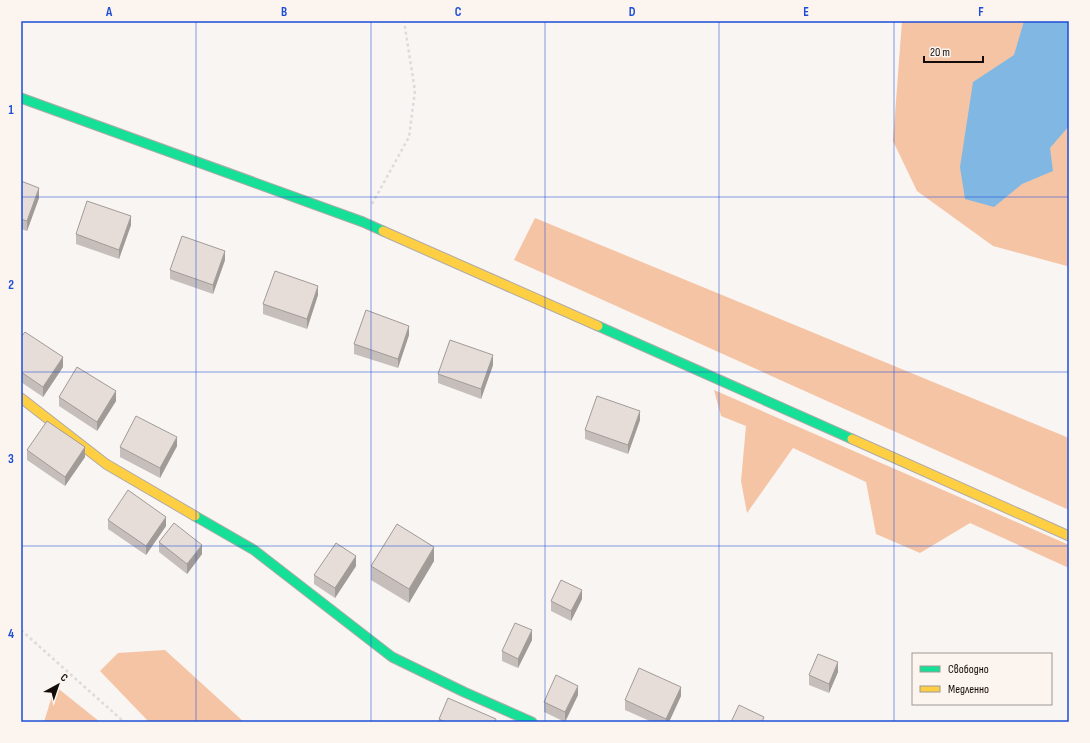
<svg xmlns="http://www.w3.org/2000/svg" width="1090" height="743" viewBox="0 0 1090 743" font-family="'Sofia Sans Condensed',sans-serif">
	<rect width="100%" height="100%" fill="#f9f5f2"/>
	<g fill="#f5c4a5">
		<polygon points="902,21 1069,21 1069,265 1067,266 993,246 917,191 893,141"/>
		<polygon points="535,218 1069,438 1069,510 514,260"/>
		<polygon points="714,390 1069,545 1069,568 970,523 920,553 876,534 866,482 793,448 747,513 741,481 746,426 721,416"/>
		<polygon points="165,650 244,722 149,722 100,671 118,653"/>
		<polygon points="55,686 100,722 44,722"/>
	</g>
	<polygon fill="#80b7e3" points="1024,21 1069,21 1069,126 1050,148 1053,171 1022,184 994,207 965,199 960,167 973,82 1014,55"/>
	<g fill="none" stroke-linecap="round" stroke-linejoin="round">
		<g stroke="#afaaa7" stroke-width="11">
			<g id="fast">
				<polyline points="21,98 363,222 383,231"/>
				<polyline points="598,326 852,439"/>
				<polyline points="195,516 254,550 392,657 464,692 532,722"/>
			</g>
		</g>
		<g stroke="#afaaa7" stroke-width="11">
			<g id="slow">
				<polyline points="383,231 598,326"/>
				<polyline points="21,398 106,464 195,516"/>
				<polyline points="852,439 1069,536"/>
			</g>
		</g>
		<g stroke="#dddcdb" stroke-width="2.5" stroke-dasharray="3 3" stroke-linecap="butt">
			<polyline points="372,204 409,137 415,91 404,21"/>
			<polyline points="21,630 124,722"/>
		</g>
		<use href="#fast" stroke="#16e098" stroke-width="9"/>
		<use href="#slow" stroke="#ffcf43" stroke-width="9"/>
	</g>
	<g fill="#c6beba">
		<polygon points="21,181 39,198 27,231 21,229"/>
		<polygon points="131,225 119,259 76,244 76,234"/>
		<polygon points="225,260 213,294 170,279 170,270"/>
		<polygon points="318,295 307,329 263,314 263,304"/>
		<polygon points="409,335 398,368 354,354 354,344"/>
		<polygon points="21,337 63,367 43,397 21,382"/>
		<polygon points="493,365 481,399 438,383 438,374"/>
		<polygon points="59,397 116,401 97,431 59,406"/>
		<polygon points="640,420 628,454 585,439 585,430"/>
		<polygon points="177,446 160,478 120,457 120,447"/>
		<polygon points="27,450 85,457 65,486 27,460"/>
		<polygon points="108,520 166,526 146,555 108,529"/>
		<polygon points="159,542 202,554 187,574 159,552"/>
		<polygon points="434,561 409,603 371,580 371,566"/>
		<polygon points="356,566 335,598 314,584 314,575"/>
		<polygon points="582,599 571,621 551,611 551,601"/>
		<polygon points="532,640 518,668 502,661 502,651"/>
		<polygon points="838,672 829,693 809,685 809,675"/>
		<polygon points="578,695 565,722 544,712 544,702"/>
		<polygon points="681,696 669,722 652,722 625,710 625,700"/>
		<polygon points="439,719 496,722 439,722"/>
	</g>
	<g fill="#a19b97">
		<polygon points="39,188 39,198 27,231 27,221"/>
		<polygon points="131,216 131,225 119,259 119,250"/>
		<polygon points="225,251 225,260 213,294 213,285"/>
		<polygon points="318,286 318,295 307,329 307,319"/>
		<polygon points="409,326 409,335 398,368 398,359"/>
		<polygon points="493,355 493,365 481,399 481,389"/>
		<polygon points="63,357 63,367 43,397 43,387"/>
		<polygon points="116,391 116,401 97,431 97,422"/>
		<polygon points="640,411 640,420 628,454 628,445"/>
		<polygon points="177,437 177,446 160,478 160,468"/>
		<polygon points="85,447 85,457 65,486 65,477"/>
		<polygon points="166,517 166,526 146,555 146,546"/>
		<polygon points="202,545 202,554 187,574 187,564"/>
		<polygon points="434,547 434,561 409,603 409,589"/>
		<polygon points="356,556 356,566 335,598 335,588"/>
		<polygon points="582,590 582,599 571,621 571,611"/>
		<polygon points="532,630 532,640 518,668 518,659"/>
		<polygon points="838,662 838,672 829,693 829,684"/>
		<polygon points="578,686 578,695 565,722 565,712"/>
		<polygon points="681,687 681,696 669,722 666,722 666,719"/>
	</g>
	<g fill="#e6ddd8" stroke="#a19b97">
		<polygon points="21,181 39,188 27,221 21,219"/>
		<polygon points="87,201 131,216 119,250 76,234"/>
		<polygon points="182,236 225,251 213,285 170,270"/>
		<polygon points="275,271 318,286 307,319 263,304"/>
		<polygon points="366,310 409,326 398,359 354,344"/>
		<polygon points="25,332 63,357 43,387 21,372 21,337"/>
		<polygon points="450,340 493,355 481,389 438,374"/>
		<polygon points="77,367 116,391 97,422 59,397"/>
		<polygon points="597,396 640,411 628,445 585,430"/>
		<polygon points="136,416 177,437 160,468 120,447"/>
		<polygon points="47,421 85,447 65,477 27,450"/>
		<polygon points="128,490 166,517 146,546 108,520"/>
		<polygon points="174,523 202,545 187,564 159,542"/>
		<polygon points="397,524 434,547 409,589 371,566"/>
		<polygon points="336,543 356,556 335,588 314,575"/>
		<polygon points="561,580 582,590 571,611 551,601"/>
		<polygon points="515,623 532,630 518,659 502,651"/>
		<polygon points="818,654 838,662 829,684 809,675"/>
		<polygon points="639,668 681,687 666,719 625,700"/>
		<polygon points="556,675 578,686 565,712 544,702"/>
		<polygon points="448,698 496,719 495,722 445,722 439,719"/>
		<polygon points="739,705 764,717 762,722 731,722"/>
	</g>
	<path fill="none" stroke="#1d4ed8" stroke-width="1" stroke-opacity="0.55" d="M 196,21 L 196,722M 371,21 L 371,722M 545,21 L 545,722M 719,21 L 719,722M 894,21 L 894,722M 21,197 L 1069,197M 21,372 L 1069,372M 21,546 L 1069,546"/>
	<rect width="1090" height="743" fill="none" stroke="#fcf4ef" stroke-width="44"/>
	<rect x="912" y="653" width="140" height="52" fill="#fcf4ef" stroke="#9f9793"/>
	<rect x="920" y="666" width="20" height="6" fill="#16e098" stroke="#9f9793"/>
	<text x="948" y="673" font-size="12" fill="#130c08">Свободно</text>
	<rect x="920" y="686" width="20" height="6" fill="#ffcf43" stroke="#9f9793"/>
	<text x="948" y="693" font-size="12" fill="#130c08">Медленно</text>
	<g transform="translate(58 685) rotate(40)" stroke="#fcf4ef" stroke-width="3" paint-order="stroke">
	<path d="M0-3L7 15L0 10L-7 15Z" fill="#130c08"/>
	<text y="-6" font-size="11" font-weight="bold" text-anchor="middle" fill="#130c08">С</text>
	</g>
	<path d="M924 56v6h59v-6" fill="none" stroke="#130c08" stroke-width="2"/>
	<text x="930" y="56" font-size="12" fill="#130c08" stroke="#fcf4ef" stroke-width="3" paint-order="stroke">20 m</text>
	<rect x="22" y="22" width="1046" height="699" fill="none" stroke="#1d4ed8" stroke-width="1.5"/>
	<g font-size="13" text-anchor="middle" font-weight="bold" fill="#1d4ed8">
		<text x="109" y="16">A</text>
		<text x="284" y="16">B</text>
		<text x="458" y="16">C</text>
		<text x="632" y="16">D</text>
		<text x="806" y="16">E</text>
		<text x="981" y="16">F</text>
		<text x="11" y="114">1</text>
		<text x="11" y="289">2</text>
		<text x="11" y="463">3</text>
		<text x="11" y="638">4</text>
	</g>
</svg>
